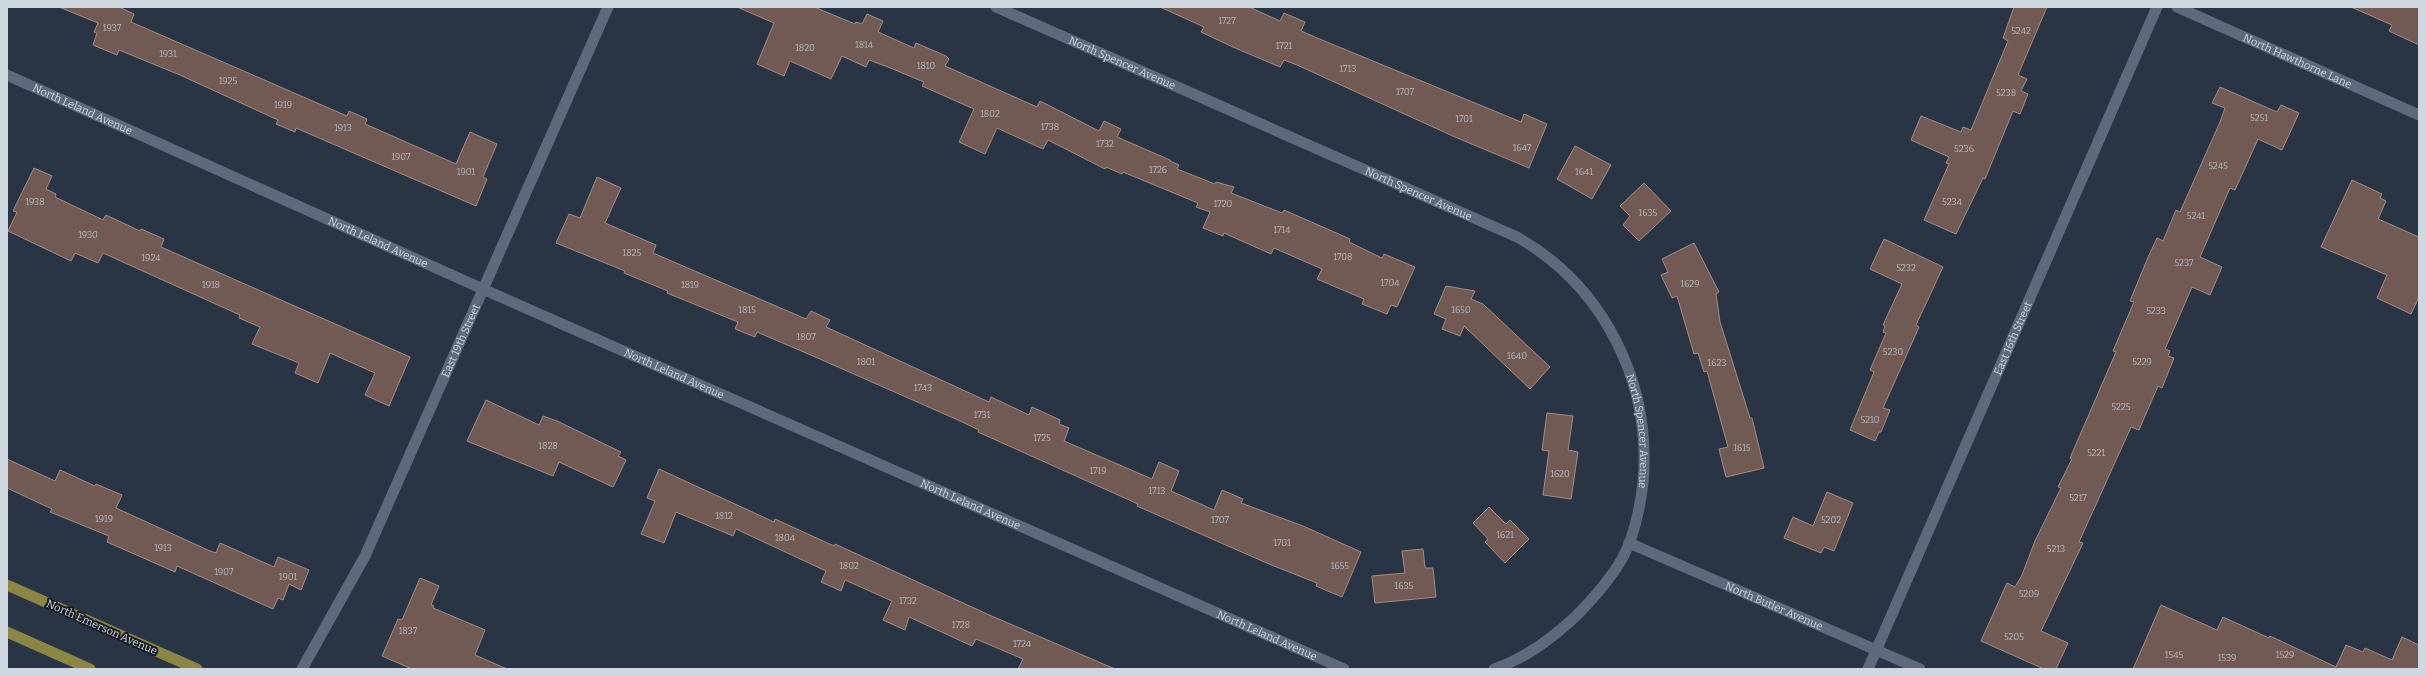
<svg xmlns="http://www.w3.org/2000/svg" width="2426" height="676" viewBox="0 0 2426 676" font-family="Bitter,serif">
	<rect width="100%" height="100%" fill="#293544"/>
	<g fill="#715a53" stroke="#a58c84">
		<polygon points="59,7 119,7 134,14 131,22 347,116 349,111 367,119 365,124 456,164 470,132 497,144 483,177 487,179 476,206 296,128 295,132 276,124 278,120 180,75 119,50 117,55 93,45 97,33 94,32 98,23"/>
		<polygon points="737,7 814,7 855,24 856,22 862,24 867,14 883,21 878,32 914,48 916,43 946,56 949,59 945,66 1037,107 1040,101 1099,131 1104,121 1121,129 1117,137 1170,160 1170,161 1179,165 1177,169 1215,184 1216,182 1234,187 1231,193 1282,213 1284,210 1350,239 1349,242 1382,258 1384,254 1415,267 1397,307 1391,305 1387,314 1362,304 1364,299 1317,279 1322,269 1274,248 1271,254 1224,233 1223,236 1203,228 1210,212 1196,207 1198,203 1123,172 1122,174 1106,167 1105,169 1048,140 1043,149 997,128 985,154 959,142 974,109 922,86 924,82 888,67 869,60 866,67 842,56 831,79 790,61 784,76 757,64 774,23"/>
		<polygon points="1160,7 1249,7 1280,21 1284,13 1305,22 1301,31 1322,40 1521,122 1524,114 1547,124 1529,168 1455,137 1297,65 1284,60 1280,67 1235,48 1201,32 1204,27"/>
		<polygon points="2014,7 2047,7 2018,75 2027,79 2021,91 2028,94 2020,114 2013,111 1985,179 1983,178 1956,234 1924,220 1949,164 1946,163 1949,157 1911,140 1921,116 1961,132 1963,127 1971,130 2008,41 2003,38"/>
		<polygon points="2351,7 2419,7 2419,45 2389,31 2392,25"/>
		<polygon points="2220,87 2277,112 2281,105 2299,113 2282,150 2258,139 2235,190 2230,188 2200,257 2222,267 2210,295 2192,287 2165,349 2170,351 2168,356 2174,358 2162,388 2158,386 2139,430 2131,427 2079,542 2083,543 2041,631 2068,643 2056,669 2044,669 1981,641 2007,583 2015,587 2022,575 2035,541 2061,488 2058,487 2072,459 2070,458 2116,352 2113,351 2134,302 2130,301 2149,255 2157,238 2163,241 2176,210 2180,212 2220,122 2225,108 2212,103"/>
		<polygon points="1575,146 1611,165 1592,199 1557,179"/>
		<polygon points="34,168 52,176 46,189 56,194 55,197 103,220 106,215 140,231 141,229 164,239 161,247 410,357 389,406 365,395 375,373 330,353 318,383 295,373 299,363 252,344 260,327 239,318 240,315 103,253 98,263 75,253 71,261 8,231 17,212 13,211"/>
		<polygon points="597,177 621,188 605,223 656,245 653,253 806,319 811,311 830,320 826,327 989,402 991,397 1029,415 1032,407 1060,420 1059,424 1069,428 1064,441 1152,479 1159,462 1179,471 1171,491 1214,510 1222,490 1243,499 1241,503 1303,526 1361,552 1342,597 1316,586 1317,583 1269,564 1137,506 1138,504 978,432 979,430 958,420 813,356 757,332 755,337 735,329 738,322 667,293 668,291 624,273 625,271 556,243 569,214 580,218"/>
		<polygon points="2352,180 2382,194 2380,198 2386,201 2378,219 2419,237 2419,297 2411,314 2377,298 2387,275 2321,247"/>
		<polygon points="1644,183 1671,211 1639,241 1623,225 1630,216 1620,206"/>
		<polygon points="1884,239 1943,267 1916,325 1919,327 1883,408 1890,410 1881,432 1879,432 1875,441 1850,430 1874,372 1870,370 1886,333 1883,332 1885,326 1883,325 1902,284 1870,269"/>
		<polygon points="1694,243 1719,292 1716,294 1720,322 1750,418 1752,418 1764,468 1726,477 1719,449 1728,447 1707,371 1704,372 1698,353 1694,354 1677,296 1672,298 1661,275 1668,272 1662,259"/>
		<polygon points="1446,286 1475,291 1471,299 1483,304 1550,367 1530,389 1464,326 1460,336 1442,329 1446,319 1434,314"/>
		<polygon points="486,400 539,425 543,416 557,421 621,452 618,456 626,460 613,487 559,462 553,476 467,441"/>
		<polygon points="1547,413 1573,416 1568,450 1578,452 1571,499 1543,495 1549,451 1542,450"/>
		<polygon points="7,459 55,481 60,470 95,486 96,484 122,495 116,508 210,551 216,553 220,543 274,567 278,557 309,570 301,590 289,584 283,600 278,598 273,609 177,566 175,572 107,542 109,536 50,512 52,509 7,488"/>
		<polygon points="659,469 774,522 775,519 834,546 835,544 987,614 1115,669 1018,669 1023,659 976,639 972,646 909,617 905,630 883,620 892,601 845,580 841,591 821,582 826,571 736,529 733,536 676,512 664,543 641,534 655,501 647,498"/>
		<polygon points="1827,492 1853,503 1834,551 1824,547 1821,553 1784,538 1793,517 1813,526"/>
		<polygon points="1489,507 1506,524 1510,520 1529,539 1505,563 1485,542 1488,539 1473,523"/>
		<polygon points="1423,549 1425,568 1433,568 1436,597 1375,603 1372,576 1405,573 1402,551"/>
		<polygon points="420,578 439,586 431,605 434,606 433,608 485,630 475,655 507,669 412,669 382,656 398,619 402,620"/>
		<polygon points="2161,605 2217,630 2223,617 2269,638 2270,636 2336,667 2346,645 2363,652 2365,648 2392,660 2402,637 2419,645 2419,669 2133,669"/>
	</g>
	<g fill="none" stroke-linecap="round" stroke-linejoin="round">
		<g stroke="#5d6a7b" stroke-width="11">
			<path id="s1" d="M 996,7 L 1517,237 C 1605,287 1652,384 1643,483 C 1640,508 1634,537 1622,559 C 1609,581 1593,599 1575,617 C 1551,639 1525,659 1494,669"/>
			<path id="s2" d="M 2177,7 L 2419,115"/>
			<path id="s3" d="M 7,75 L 485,290 L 1344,669"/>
			<path id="s4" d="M 1629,543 L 1920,669"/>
		</g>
		<path stroke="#5d6a7b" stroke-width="11" id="s5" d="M 302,669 L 365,556 L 608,7"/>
		<path stroke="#5d6a7b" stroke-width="11" id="s6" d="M 1868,669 L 2157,7"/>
		<g stroke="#8c8645" stroke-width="11">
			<polyline points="7,585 197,669"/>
			<polyline points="7,632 90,669"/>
		</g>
	</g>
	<g text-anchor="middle" stroke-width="4" stroke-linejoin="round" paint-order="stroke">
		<g font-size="9" fill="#b8b8be">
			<text x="1227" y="24">1727</text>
			<text x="112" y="31">1937</text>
			<text x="2021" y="34">5242</text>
			<text x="864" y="48">1814</text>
			<text x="1284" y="49">1721</text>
			<text x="805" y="51">1820</text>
			<text x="168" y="57">1931</text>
			<text x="926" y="69">1810</text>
			<text x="1348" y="72">1713</text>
			<text x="228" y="84">1925</text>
			<text x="1405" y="95">1707</text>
			<text x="2006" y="96">5238</text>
			<text x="283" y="108">1919</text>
			<text x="990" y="117">1802</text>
			<text x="2259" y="121">5251</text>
			<text x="1464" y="122">1701</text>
			<text x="1050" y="130">1738</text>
			<text x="343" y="131">1913</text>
			<text x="1105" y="147">1732</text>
			<text x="1522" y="151">1647</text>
			<text x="1964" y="152">5236</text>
			<text x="401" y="160">1907</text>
			<text x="2218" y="169">5245</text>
			<text x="1158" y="173">1726</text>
			<text x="466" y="175">1901</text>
			<text x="1584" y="175">1641</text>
			<text x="35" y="205">1938</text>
			<text x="1952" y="205">5234</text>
			<text x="1223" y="207">1720</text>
			<text x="1648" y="216">1635</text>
			<text x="2196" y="219">5241</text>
			<text x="1282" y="233">1714</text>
			<text x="88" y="238">1930</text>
			<text x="632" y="256">1825</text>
			<text x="1343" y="260">1708</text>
			<text x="151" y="261">1924</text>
			<text x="2184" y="266">5237</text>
			<text x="1906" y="271">5232</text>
			<text x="1390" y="286">1704</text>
			<text x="1690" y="287">1629</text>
			<text x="211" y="288">1918</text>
			<text x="690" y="288">1819</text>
			<text x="747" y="313">1815</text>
			<text x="1461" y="313">1650</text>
			<text x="2156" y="314">5233</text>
			<text x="806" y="340">1807</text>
			<text x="1893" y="355">5230</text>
			<text x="1517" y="359">1640</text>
			<text x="866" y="365">1801</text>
			<text x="2142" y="365">5229</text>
			<text x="1717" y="366">1623</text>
			<text x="923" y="391">1743</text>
			<text x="2121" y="410">5225</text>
			<text x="982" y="418">1731</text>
			<text x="1870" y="423">5210</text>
			<text x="1042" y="441">1725</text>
			<text x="548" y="449">1828</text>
			<text x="1742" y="451">1615</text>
			<text x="2096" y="456">5221</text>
			<text x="1098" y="474">1719</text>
			<text x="1560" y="477">1620</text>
			<text x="1157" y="494">1713</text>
			<text x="2078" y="501">5217</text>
			<text x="724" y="519">1812</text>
			<text x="104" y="522">1919</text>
			<text x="1220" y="523">1707</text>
			<text x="1831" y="523">5202</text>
			<text x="1505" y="538">1621</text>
			<text x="785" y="541">1804</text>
			<text x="1282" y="546">1701</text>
			<text x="163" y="551">1913</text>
			<text x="2056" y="552">5213</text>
			<text x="849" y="569">1802</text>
			<text x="1340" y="569">1655</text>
			<text x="224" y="575">1907</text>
			<text x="288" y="580">1901</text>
			<text x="1404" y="589">1635</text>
			<text x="2029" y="597">5209</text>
			<text x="908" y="604">1732</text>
			<text x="961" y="628">1728</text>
			<text x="408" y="634">1837</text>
			<text x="2014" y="640">5205</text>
			<text x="1022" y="647">1724</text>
			<text x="2174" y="658">1545</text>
			<text x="2285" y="658">1529</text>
			<text x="2227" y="661">1539</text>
		</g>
		<g font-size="11" fill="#cfd7e1" stroke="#171c23">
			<text dy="4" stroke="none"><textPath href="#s2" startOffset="132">North Hawthorne Lane</textPath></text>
			<text dy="4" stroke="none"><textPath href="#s1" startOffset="138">North Spencer Avenue</textPath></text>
			<text dy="4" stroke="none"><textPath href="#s3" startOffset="83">North Leland Avenue</textPath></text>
			<text dy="4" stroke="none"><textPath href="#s1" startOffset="462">North Spencer Avenue</textPath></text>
			<text dy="4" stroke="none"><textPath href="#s3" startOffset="407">North Leland Avenue</textPath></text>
			<text dy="4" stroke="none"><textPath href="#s6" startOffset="361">East 16th Street</textPath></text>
			<text dy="4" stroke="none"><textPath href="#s5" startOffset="365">East 19th Street</textPath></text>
			<text dy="4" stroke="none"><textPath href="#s3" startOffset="731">North Leland Avenue</textPath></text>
			<text dy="4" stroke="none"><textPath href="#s1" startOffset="809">North Spencer Avenue</textPath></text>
			<text dy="4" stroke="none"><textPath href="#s3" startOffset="1055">North Leland Avenue</textPath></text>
			<text dy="4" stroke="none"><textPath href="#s4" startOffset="158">North Butler Avenue</textPath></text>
			<text transform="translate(102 627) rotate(24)" y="4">North Emerson Avenue</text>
			<text dy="4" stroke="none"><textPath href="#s3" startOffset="1379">North Leland Avenue</textPath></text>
		</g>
	</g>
	<rect width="2426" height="676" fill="none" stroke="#cfd7e1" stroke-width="16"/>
</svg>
